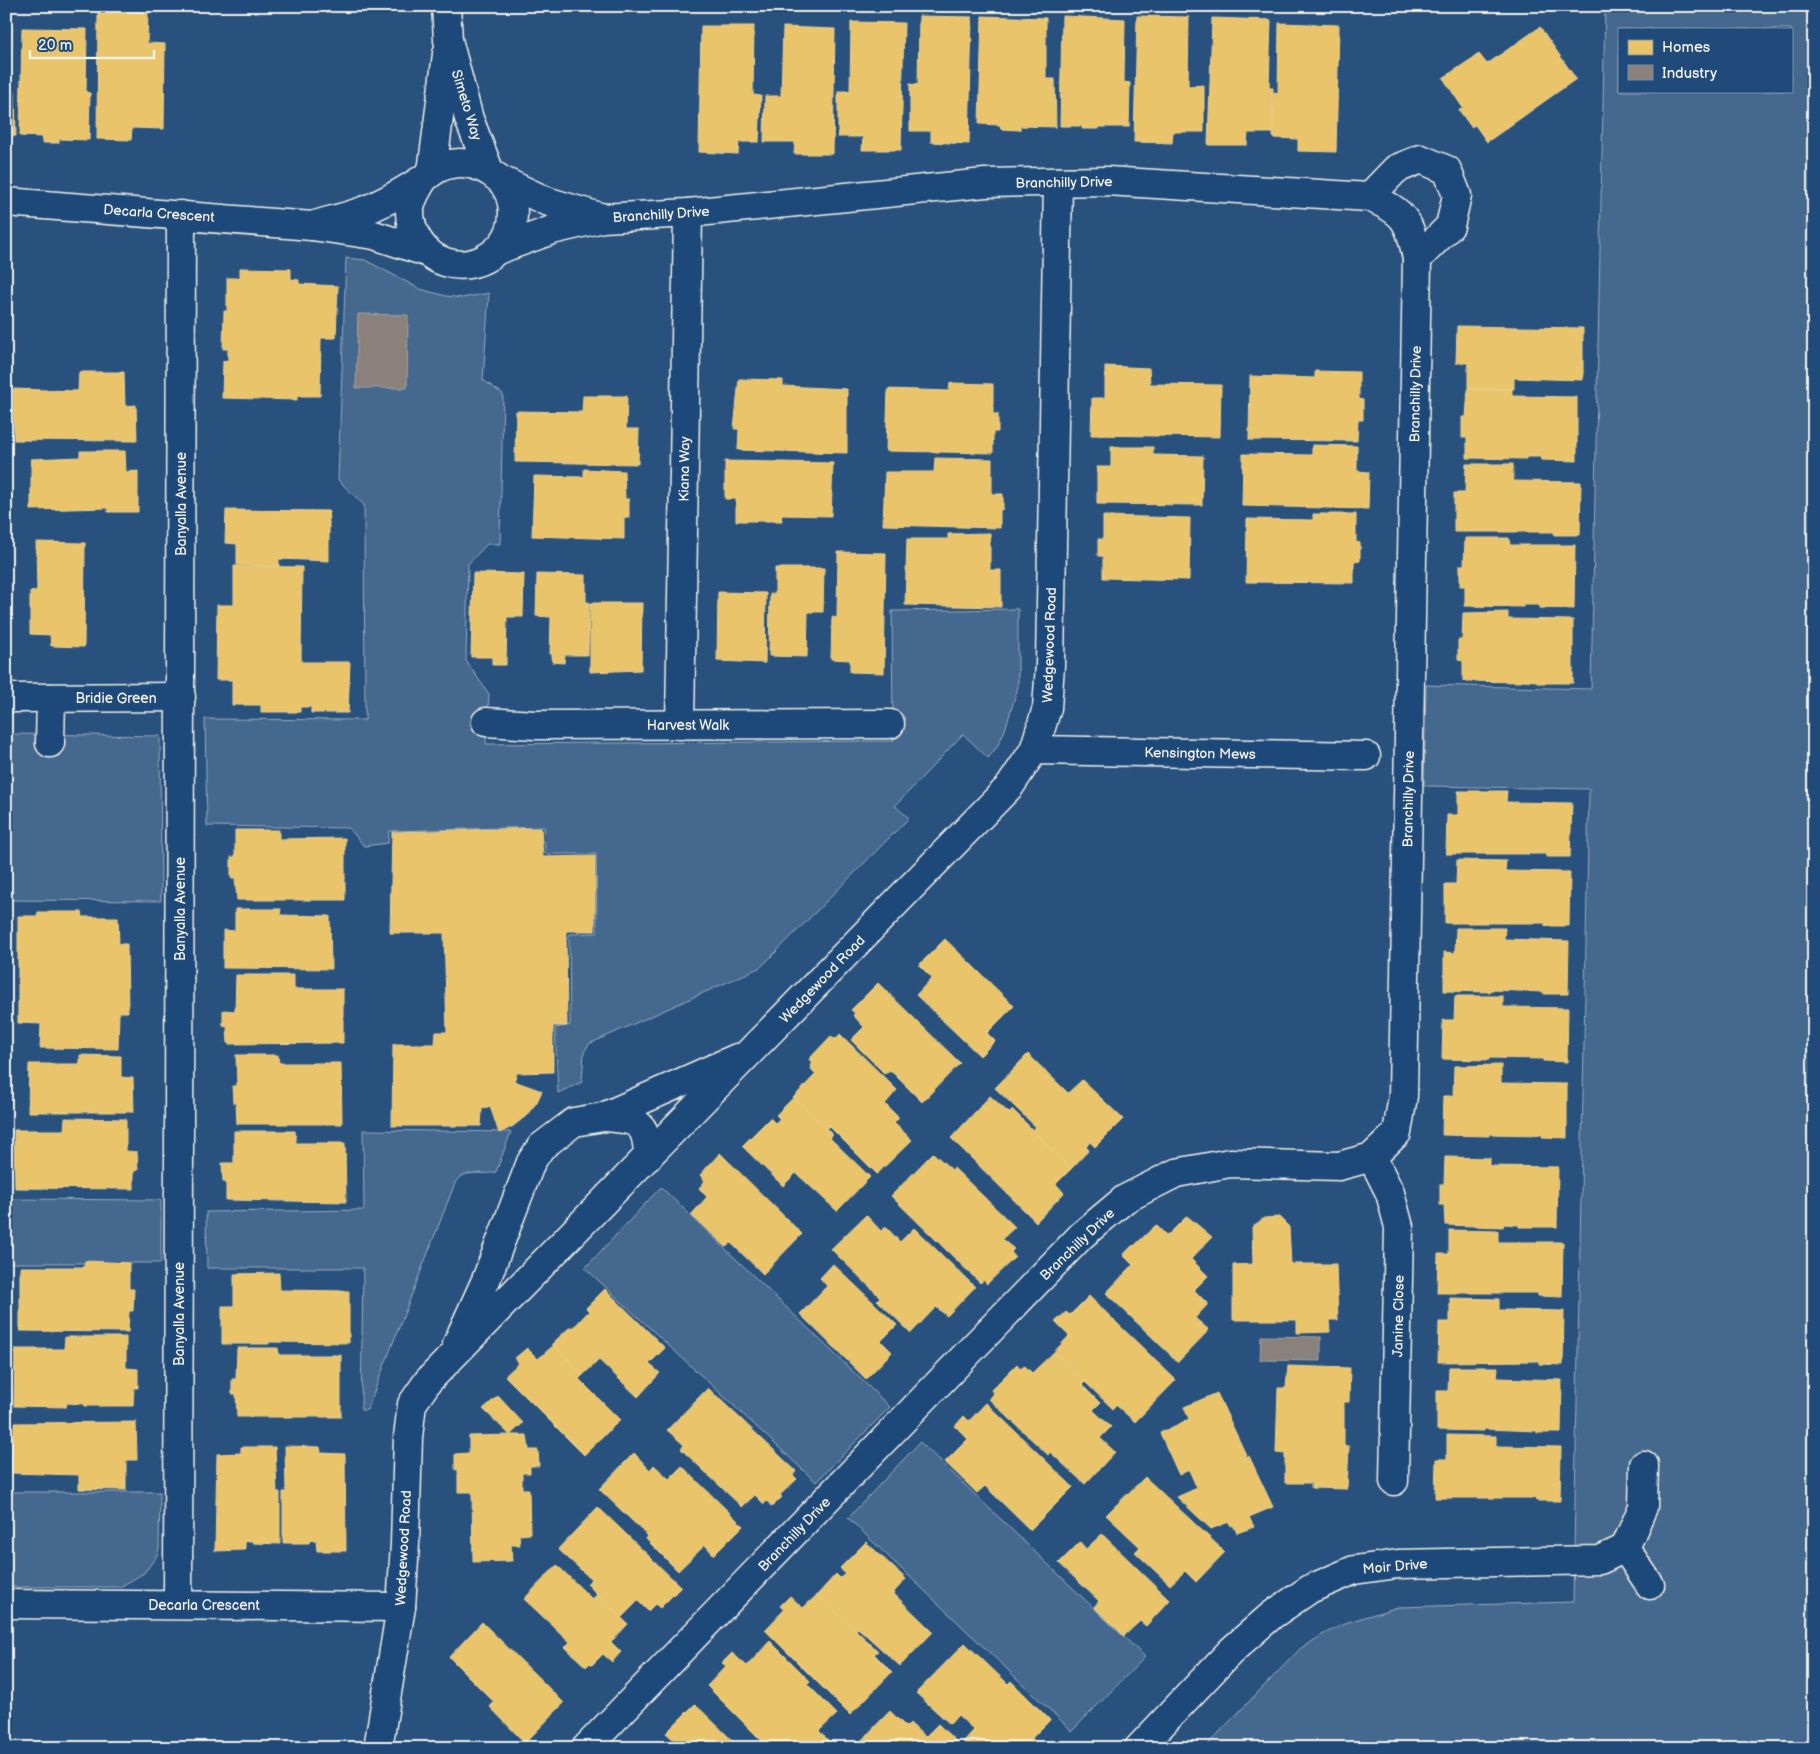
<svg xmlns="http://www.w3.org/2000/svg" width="1820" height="1754" viewBox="0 0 1820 1754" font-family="'Balsamiq Sans',sans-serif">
	<rect width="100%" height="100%" fill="#28517e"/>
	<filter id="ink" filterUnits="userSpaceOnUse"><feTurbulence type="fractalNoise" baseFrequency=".02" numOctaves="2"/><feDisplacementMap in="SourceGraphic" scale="10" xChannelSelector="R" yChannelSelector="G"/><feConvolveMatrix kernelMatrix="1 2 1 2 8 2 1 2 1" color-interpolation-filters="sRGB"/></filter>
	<g filter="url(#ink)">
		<g fill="#45688e" stroke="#9cacbb" fill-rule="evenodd">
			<path d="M 1605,6 L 1814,6 L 1814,1748 L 1204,1748 L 1301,1648 L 1324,1634 L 1348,1622 L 1398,1607 L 1573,1602 L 1589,789 L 1424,786 L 1426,685 L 1591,689 ZM 1619,29 L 1791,29 L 1791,91 L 1619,91 Z"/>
			<polygon points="346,258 365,260 420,289 446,296 462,298 489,293 483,380 503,394 500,544 487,544 468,564 466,661 489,694 486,744 893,741 892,611 1018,609 1018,687 1005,730 997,747 988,758 963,734 895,806 909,818 761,967 589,1044 584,1052 582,1082 558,1093 555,1028 570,1025 569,934 597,933 596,854 545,854 544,827 389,831 388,843 364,846 349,828 207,826 205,719 365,720 364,505 338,480"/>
			<polygon points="6,714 11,734 160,736 161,901 6,900"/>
			<path d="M 363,1130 L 511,1132 L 496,1172 C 482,1176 464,1168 455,1183 L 367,1410 L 361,1410 L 363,1268 L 207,1268 L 206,1212 L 364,1210 Z"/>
			<polygon points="661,1187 890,1407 816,1482 585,1268"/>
			<polygon points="6,1199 161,1200 161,1263 6,1263"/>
			<polygon points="920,1442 1145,1657 1072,1731 848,1518"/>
			<polygon points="6,1492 160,1492 159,1549 156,1557 144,1573 120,1587 6,1587"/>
		</g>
		<g fill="#e9c46a" stroke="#ecd290">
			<polygon points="98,10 148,12 147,43 165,44 164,129 132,128 131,140 97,139"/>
			<polygon points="919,16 972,17 969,144 931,142 931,131 910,131 910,84 918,85"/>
			<polygon points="982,16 1046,18 1046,79 1055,79 1056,127 1020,126 1020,130 1001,129 1000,125 979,124"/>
			<polygon points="1062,16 1125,19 1124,82 1130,83 1129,127 1099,127 1099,129 1082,129 1082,126 1060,126"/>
			<polygon points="1137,16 1189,17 1188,86 1204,85 1204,132 1173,132 1172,143 1134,142"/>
			<polygon points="1212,18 1271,20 1269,88 1273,88 1273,133 1248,133 1247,145 1208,145"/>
			<polygon points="851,22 904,23 901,150 862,150 863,137 838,137 838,91 850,91"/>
			<polygon points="1279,23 1339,25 1336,152 1298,151 1298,139 1273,138 1274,92 1278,93"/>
			<polygon points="701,26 754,26 753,95 761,96 759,142 739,142 738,154 699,152"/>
			<polygon points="783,27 835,29 833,154 794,154 795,142 764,142 765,96 781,96"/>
			<polygon points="1540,27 1576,79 1487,142 1475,125 1471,127 1459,110 1463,108 1443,78 1479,54 1487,64"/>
			<polygon points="6,28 12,28 11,92 15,92 16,136 6,136"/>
			<polygon points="22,28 87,29 86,92 90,93 89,140 59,139 59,143 42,143 42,137 20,136"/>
			<polygon points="240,268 291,269 291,279 299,280 299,284 338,286 336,338 321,338 320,396 297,396 297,400 222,398 223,361 228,360 228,349 223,349 224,311 227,311 227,278 240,278"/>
			<polygon points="1457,326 1583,328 1583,380 1514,378 1514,389 1468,389 1468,363 1456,363"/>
			<polygon points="1105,366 1149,368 1150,384 1221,385 1220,437 1091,435 1092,398 1105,398"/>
			<polygon points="1315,371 1359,372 1359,399 1363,400 1363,420 1358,420 1357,441 1249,440 1250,376 1315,378"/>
			<polygon points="79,372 124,372 125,406 136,405 137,441 14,440 13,389 78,391"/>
			<polygon points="739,379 783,380 783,386 847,389 847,453 738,450 739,429 734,429"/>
			<polygon points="950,383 993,384 993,414 998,414 998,432 993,432 993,453 886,451 888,389 949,391"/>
			<polygon points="1468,389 1512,389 1512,396 1577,397 1577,461 1541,460 1541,457 1526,457 1526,459 1467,458 1467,438 1462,438 1462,417 1466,417"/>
			<polygon points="583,396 627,396 626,429 639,429 638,464 515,462 516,411 582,412"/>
			<polygon points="1312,445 1357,446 1357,471 1369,472 1368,509 1242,506 1243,454 1312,455"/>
			<polygon points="1111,447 1153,447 1153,455 1203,456 1202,505 1097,504 1097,467 1111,467"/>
			<polygon points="80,451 125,451 126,472 138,471 138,512 108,512 108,508 31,510 31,459 80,457"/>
			<polygon points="935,458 992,459 992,494 1003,494 1003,509 1000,510 1000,528 883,525 885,472 934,472"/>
			<polygon points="725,461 833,463 831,516 781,515 782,521 736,521 736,499 725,499"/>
			<polygon points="1466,464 1513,464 1513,481 1581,482 1580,535 1554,535 1554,532 1454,532 1454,493 1465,493"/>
			<polygon points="584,469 624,471 625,499 629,499 629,518 624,517 624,539 532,536 534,476 584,477"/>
			<polygon points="226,510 329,511 329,561 279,559 279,566 237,565 237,544 225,543"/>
			<polygon points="1313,514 1356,514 1356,542 1360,543 1360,561 1354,562 1354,583 1246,582 1247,519 1313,520"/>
			<polygon points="1103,516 1190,518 1189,580 1103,578 1103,556 1098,556 1098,539 1103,539"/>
			<polygon points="990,533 990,570 1001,570 1001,607 905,605 907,539 948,539 948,534"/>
			<polygon points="1465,538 1509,538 1510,545 1575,545 1574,609 1539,608 1539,605 1523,605 1523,607 1465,606 1465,586 1460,586 1460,565 1464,565"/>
			<polygon points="36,542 85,543 84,647 51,646 50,635 30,634 30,592 37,591"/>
			<polygon points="838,552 886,553 884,673 850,672 850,660 831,659 832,617 837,618"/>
			<polygon points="234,566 302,567 301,662 350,662 348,713 311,713 311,707 300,707 300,712 261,712 261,705 232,705 232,680 216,680 217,605 234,605"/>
			<polygon points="775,568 824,568 823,612 808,612 807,657 769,656 770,594 775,594"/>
			<polygon points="473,573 524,574 523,617 507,617 506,665 492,665 492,657 471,657"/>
			<polygon points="537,574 586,575 586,602 589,602 588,655 565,655 564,663 552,662 552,654 550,654 551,617 536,616"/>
			<polygon points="718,592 766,593 765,663 717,661"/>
			<polygon points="590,603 642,603 641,670 590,672"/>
			<polygon points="1508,612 1508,619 1573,620 1573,683 1538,683 1537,681 1522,680 1521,682 1463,681 1463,661 1458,660 1458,640 1462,640 1463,613"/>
			<polygon points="1458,791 1507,791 1506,802 1572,803 1570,857 1546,857 1546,854 1446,854 1447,815 1458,815"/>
			<polygon points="541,828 543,857 595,856 595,931 566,931 567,1026 553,1026 553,1072 517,1073 514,1081 542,1091 537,1102 526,1116 512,1127 499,1133 490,1106 482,1109 481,1126 392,1126 393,1044 435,1044 436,1032 447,1032 444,933 390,933 392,832"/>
			<polygon points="235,830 279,830 279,839 345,838 345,900 237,900 235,878 231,878 231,857 235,857"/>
			<polygon points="1457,860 1506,861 1505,871 1570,872 1569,926 1545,926 1545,923 1445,923 1445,884 1456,884"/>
			<polygon points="235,909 281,909 280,915 330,916 331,969 223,968 223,930 235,931"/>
			<polygon points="38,912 82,912 83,917 118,917 119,944 127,944 128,1012 119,1012 118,1049 40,1048 41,1024 18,1023 18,916 37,916"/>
			<polygon points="1456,928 1505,928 1504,939 1569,941 1568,994 1544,994 1544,992 1491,990 1490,992 1444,991 1444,952 1455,953"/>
			<polygon points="945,939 1014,1006 987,1033 995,1041 980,1056 916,995 932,978 919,965"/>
			<polygon points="236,975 294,975 294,989 343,989 343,1043 228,1044 227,1026 223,1025 223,1010 235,1011"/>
			<polygon points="878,983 960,1063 922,1102 890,1070 885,1074 851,1040 864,1027 853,1015 855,1013 851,1010"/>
			<polygon points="1455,996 1503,996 1503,1007 1568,1008 1567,1062 1543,1061 1543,1059 1489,1058 1489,1060 1442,1059 1443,1020 1454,1020"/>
			<polygon points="840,1034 897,1090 885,1104 899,1118 894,1123 912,1140 877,1174 829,1126 826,1129 794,1097 816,1074 811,1069 812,1067 810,1066 812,1063 809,1059 831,1036 836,1039"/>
			<polygon points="1028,1054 1068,1093 1082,1080 1123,1119 1095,1147 1090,1142 1086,1147 1089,1150 1071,1169 1032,1130 1036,1127 995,1088"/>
			<polygon points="80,1055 121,1056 121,1077 133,1078 134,1112 28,1112 29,1064 80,1064"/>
			<polygon points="236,1055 278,1055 279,1063 341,1063 342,1124 237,1124 236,1103 233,1103 232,1086 237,1086"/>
			<polygon points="1501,1065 1501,1083 1567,1084 1567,1138 1542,1137 1543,1135 1489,1134 1489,1136 1442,1135 1443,1096 1453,1096 1454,1066"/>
			<polygon points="990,1096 1009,1113 1013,1110 1071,1169 1056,1184 1064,1193 1036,1222 951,1138"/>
			<polygon points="794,1097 833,1135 830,1138 870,1177 837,1211 796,1173 783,1186 742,1146 770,1118 775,1123 780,1119 776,1115"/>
			<polygon points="65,1118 126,1119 126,1151 137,1152 138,1170 134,1171 134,1189 15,1188 14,1130 64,1130"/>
			<polygon points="234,1131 295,1131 296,1143 345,1143 346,1202 226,1200 226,1182 223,1182 222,1163 234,1163"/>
			<polygon points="720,1153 802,1234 763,1274 731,1243 726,1247 691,1215 707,1197 699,1188 705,1181 700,1175"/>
			<polygon points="933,1153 952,1170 954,1168 1015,1227 1002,1239 1014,1249 1011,1252 1015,1257 987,1284 984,1280 980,1283 891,1196"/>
			<polygon points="1445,1157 1490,1158 1490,1166 1558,1167 1557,1227 1519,1227 1519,1225 1504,1224 1503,1227 1445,1225 1444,1205 1440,1205 1440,1184 1444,1184"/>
			<polygon points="866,1215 881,1231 886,1227 900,1242 914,1228 975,1287 947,1316 936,1307 911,1333 877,1300 880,1297 831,1249"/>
			<polygon points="1187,1216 1212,1237 1191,1259 1208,1276 1194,1290 1208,1304 1195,1318 1209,1330 1178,1362 1106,1293 1133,1265 1123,1255 1133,1245 1134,1246 1156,1225 1167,1236"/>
			<polygon points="1279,1217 1289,1227 1291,1264 1336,1264 1338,1320 1329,1320 1330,1332 1297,1333 1297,1320 1233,1320 1233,1265 1253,1264 1252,1227 1264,1218"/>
			<polygon points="1449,1230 1498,1231 1498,1242 1563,1242 1562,1297 1538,1296 1538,1293 1437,1293 1438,1254 1449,1254"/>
			<polygon points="85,1261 129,1263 129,1289 134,1289 133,1311 129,1311 128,1332 20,1331 20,1267 84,1267"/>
			<polygon points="833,1264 897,1325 881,1341 892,1352 866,1379 800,1314 827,1286 820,1278"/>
			<polygon points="279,1273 280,1290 349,1291 349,1343 269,1342 269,1344 222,1344 222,1306 234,1306 234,1274"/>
			<polygon points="605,1289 665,1348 649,1364 660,1373 638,1397 599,1360 583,1375 552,1344 571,1326 573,1328 589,1311 586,1308"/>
			<polygon points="1089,1296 1176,1380 1135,1422 1116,1405 1113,1409 1054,1352 1069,1336 1055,1322 1066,1312 1070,1315"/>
			<polygon points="1450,1298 1499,1299 1499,1310 1564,1311 1563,1365 1539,1364 1539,1361 1438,1362 1439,1322 1450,1322"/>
			<polygon points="65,1337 126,1337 126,1368 138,1369 138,1388 134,1388 133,1406 84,1406 83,1404 67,1403 66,1407 14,1406 15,1349 64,1349"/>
			<polygon points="554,1345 583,1375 579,1379 620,1420 584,1455 505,1376 519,1363 515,1358 527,1348 538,1359"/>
			<polygon points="237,1348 278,1348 279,1355 341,1355 341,1417 237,1417 236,1394 232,1394 232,1379 236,1379"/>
			<polygon points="1054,1352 1085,1382 1082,1385 1100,1403 1093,1410 1111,1427 1100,1438 1115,1452 1085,1484 1050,1452 1048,1455 989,1399 993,1393 991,1390 1017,1364 1021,1369 1024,1365 1032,1373"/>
			<polygon points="1288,1366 1350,1368 1349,1402 1344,1402 1344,1446 1349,1446 1347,1489 1311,1488 1311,1483 1285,1483 1285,1454 1276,1453 1278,1388 1286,1388"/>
			<polygon points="1449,1367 1498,1367 1497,1378 1562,1380 1561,1433 1537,1433 1537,1431 1484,1429 1484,1431 1437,1430 1437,1391 1448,1391"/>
			<polygon points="708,1388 796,1471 793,1475 797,1479 780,1495 782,1497 772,1507 767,1501 764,1504 755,1495 742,1507 681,1449 684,1445 667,1430"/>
			<polygon points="1217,1393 1247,1457 1249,1456 1273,1507 1249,1517 1254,1527 1237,1533 1233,1525 1231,1526 1229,1522 1211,1529 1177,1497 1197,1488 1189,1470 1179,1475 1160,1433 1189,1419 1184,1407"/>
			<polygon points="498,1396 523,1423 510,1435 483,1409"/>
			<polygon points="986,1403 1073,1487 1030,1530 985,1486 977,1493 945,1462 968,1439 955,1426 964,1416 969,1421"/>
			<polygon points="136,1422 137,1460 126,1460 126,1490 79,1489 79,1475 11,1473 12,1423"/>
			<polygon points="510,1435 527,1435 529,1450 538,1450 539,1466 530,1466 530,1473 522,1473 522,1489 529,1489 530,1534 519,1535 520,1545 511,1545 512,1561 473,1562 472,1492 458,1492 458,1469 455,1470 455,1454 469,1453 469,1436"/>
			<polygon points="1447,1435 1496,1436 1496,1446 1561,1447 1560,1501 1536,1501 1535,1498 1435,1498 1436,1459 1447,1459"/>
			<polygon points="285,1446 320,1447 321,1453 345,1454 346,1551 317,1551 316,1540 310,1540 309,1543 283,1543 283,1492 286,1492"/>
			<polygon points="241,1447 275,1447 277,1492 280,1492 280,1544 253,1543 253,1541 245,1541 245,1550 215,1551 217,1454 241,1453"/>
			<polygon points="634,1453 650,1470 654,1465 669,1479 682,1466 743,1526 714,1555 705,1545 678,1571 646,1539 648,1536 599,1489"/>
			<polygon points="1145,1477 1225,1552 1196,1582 1185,1571 1170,1585 1135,1552 1140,1547 1106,1515"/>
			<polygon points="598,1507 681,1587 660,1608 655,1604 648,1611 638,1601 621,1618 587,1584 591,1579 558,1549"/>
			<polygon points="1102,1534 1170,1600 1146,1626 1140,1621 1124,1636 1094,1607 1099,1601 1059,1563 1080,1542 1086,1549"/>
			<polygon points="866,1542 906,1579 893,1593 933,1632 900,1666 858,1628 856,1630 818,1594 836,1574 840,1578 845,1574 840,1568"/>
			<polygon points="557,1565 592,1599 597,1595 628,1624 611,1642 621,1652 612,1662 603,1654 592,1665 590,1663 586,1667 565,1647 570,1642 524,1599"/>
			<polygon points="818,1594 878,1651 874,1654 892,1672 850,1715 765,1630 784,1610 780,1606 790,1596 803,1608"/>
			<polygon points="482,1622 564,1703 525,1743 490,1707 494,1702 449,1657"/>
			<polygon points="770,1641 810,1681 807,1684 837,1714 819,1731 831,1743 826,1748 774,1748 769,1743 766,1745 707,1686 726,1666 722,1663 732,1653 747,1666"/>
			<polygon points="965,1643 1008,1684 1011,1681 1050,1720 1032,1738 1034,1741 1028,1748 969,1748 963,1742 974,1730 958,1715 950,1724 916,1693"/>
			<polygon points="695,1704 740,1748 668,1748 675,1741 666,1733"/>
			<polygon points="890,1711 906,1727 910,1723 925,1737 938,1724 963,1748 858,1748 856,1746"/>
		</g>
		<g fill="#8a817c" stroke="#aaa39c">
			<polygon points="358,314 408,315 407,388 356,388"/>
			<polygon points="1261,1336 1321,1337 1321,1361 1260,1360"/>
		</g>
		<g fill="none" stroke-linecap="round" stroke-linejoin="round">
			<g stroke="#f4f1e8" stroke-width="31">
				<g id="minor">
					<polyline points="446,6 448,40 469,119 489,170"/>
					<polyline points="432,172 447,54"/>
					<polyline points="501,180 546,201 600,217"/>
					<polyline points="1369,197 1396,169 1421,159 1447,170 1457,195 1450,226 1417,259"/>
					<polyline points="6,202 312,226 374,235 429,253"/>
					<path d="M 312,226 C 331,220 356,215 373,207 C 390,199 408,189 423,179 C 426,177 429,174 432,172 C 454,157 479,162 498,178 C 509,187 513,202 513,215 C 512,248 477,273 445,262 C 423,255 409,232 410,209 C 411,198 418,188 424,178"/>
					<path d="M 500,249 L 552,230 L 603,218 L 688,213 L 985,183 L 1107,181 L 1369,197 C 1405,212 1410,221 1417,259 L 1403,1096 L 1397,1133 L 1372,1157 L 1339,1166 L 1230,1163 L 1176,1173 L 1125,1199 L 1082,1235 L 586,1748"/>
					<polyline points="15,698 181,697"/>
					<polyline points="486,722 536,725 890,724"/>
					<polyline points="680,725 688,213"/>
					<polyline points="50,743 51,698"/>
					<polyline points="1034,750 1366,756"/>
					<path d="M 603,1117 C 636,1119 647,1120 648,1157"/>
					<polyline points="1372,1157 1390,1193 1399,1227 1394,1481"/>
					<polyline points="457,1344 486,1280 531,1162 541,1147 574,1122 603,1117 737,1058"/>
					<polyline points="1625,1548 1650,1585"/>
					<polyline points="6,1604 401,1607"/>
					<polyline points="178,1604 181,215"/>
					<polyline points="378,1748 401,1607 405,1544 408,1437 412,1404 428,1381 1010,786 1034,750 1047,708 1050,665 1058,182"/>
					<polyline points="1139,1748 1232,1650 1272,1615 1310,1589 1354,1570 1398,1564 1600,1560 1625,1548 1643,1507 1644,1465"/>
				</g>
			</g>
			<use href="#minor" stroke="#1f4a7a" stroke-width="28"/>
		</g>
	</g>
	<g text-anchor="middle" stroke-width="5" stroke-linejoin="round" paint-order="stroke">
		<g font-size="14" fill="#f4f1e8" stroke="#1f4a7a">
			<text transform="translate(467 105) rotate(73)" y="5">Simeto Way</text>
			<text transform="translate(1064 182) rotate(-1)" y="5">Branchilly Drive</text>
			<text transform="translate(159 213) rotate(4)" y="5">Decarla Crescent</text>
			<text transform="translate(661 214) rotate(-4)" y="5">Branchilly Drive</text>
			<text transform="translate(1415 394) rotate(-89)" y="5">Branchilly Drive</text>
			<text transform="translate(684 469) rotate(-89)" y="5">Kiana Way</text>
			<text transform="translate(181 504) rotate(-90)" y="5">Banyalla Avenue</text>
			<text transform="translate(1049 645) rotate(-88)" y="5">Wedgewood Road</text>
			<text x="116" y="703">Bridie Green</text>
			<text x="688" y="730">Harvest Walk</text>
			<text transform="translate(1200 753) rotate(1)" y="5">Kensington Mews</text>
			<text transform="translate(1408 799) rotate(-89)" y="5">Branchilly Drive</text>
			<text transform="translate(180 909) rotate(-90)" y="5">Banyalla Avenue</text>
			<text transform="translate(822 979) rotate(-46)" y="5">Wedgewood Road</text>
			<text transform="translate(1077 1244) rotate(-44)" y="5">Branchilly Drive</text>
			<text transform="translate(179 1314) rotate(-90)" y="5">Banyalla Avenue</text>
			<text transform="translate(1398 1316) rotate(-89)" y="5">Janine Close</text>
			<text transform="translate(794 1534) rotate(-46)" y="5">Branchilly Drive</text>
			<text transform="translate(403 1548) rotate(-87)" y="5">Wedgewood Road</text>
			<text transform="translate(1395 1566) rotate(-5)" y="5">Moir Drive</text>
			<text x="204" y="1610">Decarla Crescent</text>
		</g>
	</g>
	<rect width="1820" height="1754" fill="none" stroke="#1f4a7a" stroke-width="25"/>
	<rect x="12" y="12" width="1795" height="1729" fill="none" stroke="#f4f1e8" stroke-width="2" filter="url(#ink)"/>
	<rect x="1618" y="28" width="175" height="65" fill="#1f4a7a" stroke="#748da6"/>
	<rect x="1628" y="40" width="25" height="15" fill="#e9c46a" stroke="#748da6"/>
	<text x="1662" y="52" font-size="15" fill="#f4f1e8">Homes</text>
	<rect x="1628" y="65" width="25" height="15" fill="#8a817c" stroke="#748da6"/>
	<text x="1662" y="78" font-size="15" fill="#f4f1e8">Industry</text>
	<path d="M30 50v8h124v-8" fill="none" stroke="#f4f1e8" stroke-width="2.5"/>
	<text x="38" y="50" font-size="15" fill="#f4f1e8" stroke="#1f4a7a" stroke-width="4" paint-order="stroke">20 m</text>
</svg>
